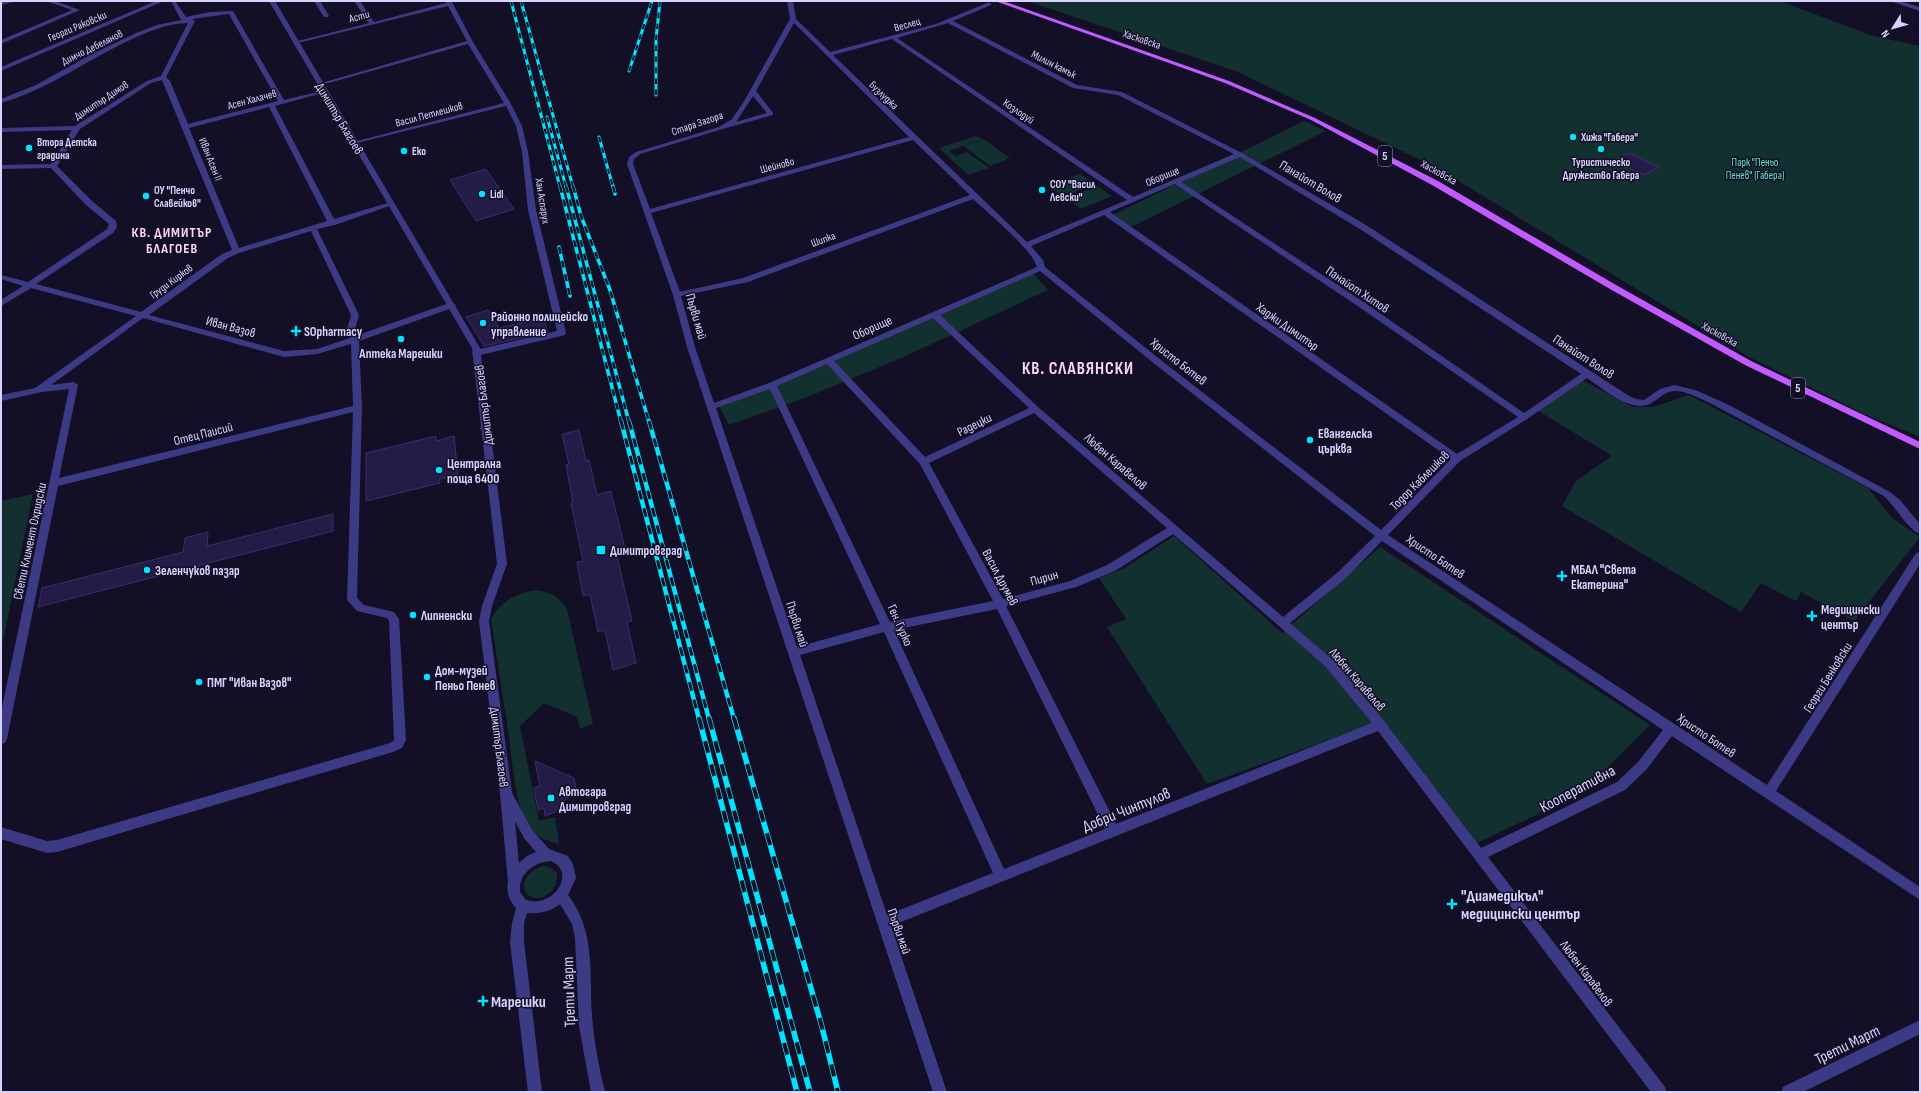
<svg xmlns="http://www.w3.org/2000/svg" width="1921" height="1093" viewBox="0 0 1921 1093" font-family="'Sofia Sans Condensed',sans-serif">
	<rect width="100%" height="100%" fill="#130f26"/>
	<g fill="#12302f">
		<polygon points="1027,1 1780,1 1873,36 1920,46 1920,437 1862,413 1749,357 1437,168 1238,72"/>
		<polygon points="1304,121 1326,131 1131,227 1113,215"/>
		<polygon points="976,136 982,139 949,151 956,156 967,152 989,168 968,175 939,148"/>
		<polygon points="984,139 1010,158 990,166 964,146"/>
		<polygon points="1080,174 1095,184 1063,197 1049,186"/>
		<polygon points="1097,186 1112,196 1081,209 1066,198"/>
		<polygon points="1032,272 1048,290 908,355 810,396 729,425 718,404 868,343"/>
		<polygon points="1580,379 1633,407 1653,407 1689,395 1868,488 1892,518 1920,537 1854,621 1801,592 1796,601 1761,583 1741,612 1562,506 1576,481 1612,456 1537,410"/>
		<polygon points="33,494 1,650 1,501"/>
		<polygon points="1174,536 1282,633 1380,547 1650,725 1600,775 1534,816 1477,843 1383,720 1207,784 1107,627 1126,619 1099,578 1123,569"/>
		<path d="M 536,590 C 552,592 559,597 567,609 L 593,724 L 580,729 L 577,717 L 544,703 L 520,726 L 539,821 L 555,817 L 559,844 C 548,841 538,838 530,829 C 516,812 512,760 509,737 C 503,698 497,658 491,619 C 501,601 517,593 536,590 Z"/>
		<path d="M 544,866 L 549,867 L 556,872 C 563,891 533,910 524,889 C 523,877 532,869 544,866 Z"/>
	</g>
	<g fill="#241b47" stroke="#3b2d73">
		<polygon points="1629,153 1643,160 1659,167 1643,175 1615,161"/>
		<polygon points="486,169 514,209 476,221 450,180"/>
		<polygon points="488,310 499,328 543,318 548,332 484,346 466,317"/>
		<polygon points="579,430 586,461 589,460 597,495 611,491 625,549 616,552 632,621 627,622 636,663 613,670 605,630 598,632 590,594 583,596 577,562 583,561 571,503 573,502 566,465 569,464 562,434"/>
		<polygon points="436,436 436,441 454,436 458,474 439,479 440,483 366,501 366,453"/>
		<polygon points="333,514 333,531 38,607 42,588 183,552 185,538 208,532 207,546"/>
		<polygon points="535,761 574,778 576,788 555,812 545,816 544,808 538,810 534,788 540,786"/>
	</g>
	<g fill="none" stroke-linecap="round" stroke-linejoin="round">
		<g fill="#3d3a85" fill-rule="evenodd">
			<polygon points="1,1 17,1 1,5"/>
			<polygon points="46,1 55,1 80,10 1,44 1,40 72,10"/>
			<path d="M 171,1 L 175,1 L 186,17 L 210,12 L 233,11 L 284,100 L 326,90 L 326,92 L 275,106 L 334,219 L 391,202 L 395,204 L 335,225 L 317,229 L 359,315 L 355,329 L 358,335 L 449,303 L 452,302 L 456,305 L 455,307 L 359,341 L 362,408 L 357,598 L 364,605 L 394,612 L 399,619 L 406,740 L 402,748 L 393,752 L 57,852 L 47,853 L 1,839 L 1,827 L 47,841 L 57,840 L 390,743 L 394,740 L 389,621 L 387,618 L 357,611 L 347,600 L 353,412 L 58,486 L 7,739 L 5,743 L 1,744 L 1,712 L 69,389 L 42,392 L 1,401 L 1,395 L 35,388 L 136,316 L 31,288 L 1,306 L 1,300 L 23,286 L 1,279 L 1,275 L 28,282 L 107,229 L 109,224 L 86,205 L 51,168 L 1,169 L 1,165 L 51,164 L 72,130 L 1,132 L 1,128 L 75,126 L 147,81 L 161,76 L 188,23 C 168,23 148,32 130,40 C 87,60 47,90 1,103 L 1,99 L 36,85 L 90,55 L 136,33 L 157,25 L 181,20 ZM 229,14 L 278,101 L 188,124 L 170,81 L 166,77 L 195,21 L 192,19 ZM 162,80 L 232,250 L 222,254 L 141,312 L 36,284 L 113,233 L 117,227 L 116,221 L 92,201 L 57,166 L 80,129 L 151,83 ZM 269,107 L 327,221 L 239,248 L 189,128 ZM 311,231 L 351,315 L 347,329 L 350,338 L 317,349 L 284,351 L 149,315 L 228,258 L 239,253 ZM 143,318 L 284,357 L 317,354 L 351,344 L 353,406 L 59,478 L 78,385 L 74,382 L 51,385 Z"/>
			<polygon points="314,1 320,1 329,16 328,17 324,17"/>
			<polygon points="354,1 360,1 374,22 446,3 445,1 451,1 453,4 473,42 511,104 522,126 528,152 536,210 566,333 565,335 476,356 472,353 476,350 557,331 528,210 522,152 516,126 506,106 353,144 353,142 504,103 468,44 318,86 318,84 467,41 448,6 294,44 294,42 369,23"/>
			<path d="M 787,1 L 793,1 L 796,19 L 830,52 L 936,24 L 987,3 L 991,3 L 991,5 L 953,21 L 1077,85 L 1122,92 L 1242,153 L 1366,225 L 1629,396 L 1636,399 L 1644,400 L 1660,389 L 1674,385 L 1695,390 L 1727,404 L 1890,492 L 1900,500 L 1920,524 L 1920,534 C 1908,530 1895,506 1884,496 L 1710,403 C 1698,398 1682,388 1669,392 C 1658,396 1652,407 1639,406 C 1620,404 1602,388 1587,378 L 1527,419 L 1460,461 L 1388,535 L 1767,785 L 1916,553 L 1920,552 L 1920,564 L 1776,791 L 1920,887 L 1920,900 L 1672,736 L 1646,770 L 1625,790 L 1488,857 L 1665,1087 L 1667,1092 L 1651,1092 L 1378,731 L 891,926 L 947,1092 L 933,1092 L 687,347 L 673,295 L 627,164 L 629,157 L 636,152 L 719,127 L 732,119 L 743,103 L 790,19 ZM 794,23 L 909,137 L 650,209 L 633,164 L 634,159 L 640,154 L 726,128 L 773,115 L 773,113 L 756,91 ZM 948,23 L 1073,88 L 1118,95 L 1234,154 L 1133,197 L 897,38 ZM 892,39 L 1127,200 L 1027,242 L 833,55 ZM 753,96 L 767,113 L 736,122 ZM 913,140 L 970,195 L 743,278 L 680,292 L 651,213 ZM 1240,157 L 1360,229 L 1581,374 L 1524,413 L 1368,305 L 1181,182 ZM 1175,184 L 1362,309 L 1518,417 L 1457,454 L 1110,212 ZM 973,199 C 988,213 1032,249 1037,267 L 769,383 L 714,403 L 695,347 L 681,296 L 748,282 ZM 1104,215 L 1451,459 L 1381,530 L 1162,361 L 1045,267 L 1043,260 L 1031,246 ZM 1040,271 L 1156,365 L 1375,536 L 1337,573 L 1283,617 L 1038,407 L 940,315 ZM 933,318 L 1029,408 L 925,457 L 834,361 ZM 827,364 L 920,464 L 993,601 L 890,622 L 777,386 ZM 770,389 L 880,624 L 797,647 L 716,408 ZM 1034,413 L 1167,528 L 1107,565 L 1070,581 L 1003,599 L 929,463 ZM 1173,534 L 1324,665 L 1372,723 L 1116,824 L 1006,606 L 1076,587 L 1115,571 ZM 1382,541 L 1663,730 L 1638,762 L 1617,782 L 1481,848 L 1384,721 L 1332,659 L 1290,623 L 1345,579 ZM 997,609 L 1105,829 L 1004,869 L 894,630 ZM 884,632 L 993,873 L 887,915 L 800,655 Z"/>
			<polygon points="1890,1 1899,1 1920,7 1920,11"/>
		</g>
		<g fill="#3d3a85" fill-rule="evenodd">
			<polygon points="156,1 164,1 1,71 1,67"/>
			<path d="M 269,1 L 275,1 L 480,348 L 507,564 L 492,606 L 489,621 L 512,793 L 532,830 L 549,849 L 568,856 L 573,864 L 576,878 L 568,895 C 596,931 589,974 592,1016 C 594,1042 599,1067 605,1092 L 591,1092 L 579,1026 L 575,938 L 572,924 L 560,904 C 550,912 539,914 527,913 L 524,923 L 524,942 L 542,1092 L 528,1092 L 510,942 L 512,923 L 516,908 C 509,901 506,891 508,882 L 500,793 L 479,621 L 482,606 L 497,564 L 472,348 ZM 515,821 L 524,838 L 536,852 L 527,856 L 519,863 ZM 551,861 C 574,871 558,899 539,901 C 535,902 530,901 526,900 L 520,892 C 518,874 534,862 551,861 Z"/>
			<polygon points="1920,1020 1920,1034 1803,1092 1781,1092 1783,1087"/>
		</g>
		<polygon fill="#c25bff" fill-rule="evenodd" points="995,1 1003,1 1229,81 1315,118 1438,181 1616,285 1751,361 1920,442 1920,449 1745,365 1610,289 1432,185 1311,120 1225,83"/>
		<g stroke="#00e5ff" stroke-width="3">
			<g id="rail-far3">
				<polyline points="511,1 560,187"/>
				<polyline points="521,1 573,187"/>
				<polyline points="629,71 652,1"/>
				<polyline points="656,95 656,39 660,1"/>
				<polyline points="547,117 566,187"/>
				<polyline points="599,137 613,187"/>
			</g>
		</g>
		<g stroke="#00e5ff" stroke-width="3.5">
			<g id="rail-far2">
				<polyline points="560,186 621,422"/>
				<polyline points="566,186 629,422"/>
				<polyline points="573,186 581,216 610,290 649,422"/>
				<polyline points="613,186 615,194"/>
				<polyline points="559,247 570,296"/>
			</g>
		</g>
		<g stroke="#00e5ff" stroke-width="4.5">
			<g id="rail-far1">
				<polyline points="621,421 699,719"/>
				<polyline points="629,421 709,719"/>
				<polyline points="649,421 734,719"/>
			</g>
		</g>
		<g stroke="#00e5ff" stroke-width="5.5">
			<g id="rail">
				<polyline points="699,718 797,1092"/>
				<polyline points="709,718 810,1092"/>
				<polyline points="734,718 822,1027 838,1092"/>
			</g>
		</g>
		<use href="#rail-far3" stroke="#130f26" stroke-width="2" stroke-dasharray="5.5" stroke-linecap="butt"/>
		<use href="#rail-far2" stroke="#130f26" stroke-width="2.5" stroke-dasharray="7" stroke-linecap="butt"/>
		<use href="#rail-far1" stroke="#130f26" stroke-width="3" stroke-dasharray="9" stroke-linecap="butt"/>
		<use href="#rail" stroke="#130f26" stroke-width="4" stroke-dasharray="12" stroke-linecap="butt"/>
	</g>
	<g fill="#00e5ff" stroke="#130f26" stroke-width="1.5">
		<circle cx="1573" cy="137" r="4"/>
		<circle cx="29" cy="148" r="4"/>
		<circle cx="1601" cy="149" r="4"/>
		<circle cx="404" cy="151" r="4"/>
		<circle cx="1042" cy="190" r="4"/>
		<circle cx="482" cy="194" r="4"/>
		<circle cx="146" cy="196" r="4"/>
		<circle cx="483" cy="323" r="4"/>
		<path d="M294 325h4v4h4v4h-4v4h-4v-4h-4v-4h4z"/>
		<circle cx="401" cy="339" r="4"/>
		<circle cx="1310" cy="440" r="4"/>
		<circle cx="439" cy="470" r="4"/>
		<rect x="596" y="545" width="10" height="10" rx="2"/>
		<circle cx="147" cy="570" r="4"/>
		<path d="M1560 570h4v4h4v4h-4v4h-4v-4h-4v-4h4z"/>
		<circle cx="413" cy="615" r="4"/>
		<path d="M1810 610h4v4h4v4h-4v4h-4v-4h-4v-4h4z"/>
		<circle cx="427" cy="677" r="4"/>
		<circle cx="199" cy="682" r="4"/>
		<rect x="547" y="794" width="8" height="8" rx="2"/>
		<path d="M1450 898h4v4h4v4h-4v4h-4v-4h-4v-4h4z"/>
		<path d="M481 995h4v4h4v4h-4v4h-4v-4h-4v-4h4z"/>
	</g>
	<g text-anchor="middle" stroke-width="3" stroke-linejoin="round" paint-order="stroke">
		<g font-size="11" fill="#d9d4ff" stroke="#130f26">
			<text transform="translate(359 16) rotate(-15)" y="4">Асти</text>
			<text transform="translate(907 24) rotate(-16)" y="4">Веслец</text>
			<text transform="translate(77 26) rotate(-23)" y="4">Георги Раковски</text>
			<text transform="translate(1142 39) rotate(19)" y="4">Хасковска</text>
			<text transform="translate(92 47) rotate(-26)" y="4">Димчо Дебелянов</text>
			<text transform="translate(1054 64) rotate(27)" y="4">Милин камък</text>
			<text transform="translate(884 95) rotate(44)" y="4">Бузлуджа</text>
			<text transform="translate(252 99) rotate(-15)" y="4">Асен Халачев</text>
			<text transform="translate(101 100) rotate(-33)" y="4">Димитър Димов</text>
			<text transform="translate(1019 111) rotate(34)" y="4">Козлодуй</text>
			<text transform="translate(429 114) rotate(-15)" y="4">Васил Петлешков</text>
			<text transform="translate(697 123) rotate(-19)" y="4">Стара Загора</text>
			<text transform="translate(211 159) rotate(68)" y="4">Иван Асен II</text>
			<text transform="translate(777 165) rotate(-15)" y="4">Шейново</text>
			<text transform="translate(1439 172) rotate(29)" y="4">Хасковска</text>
			<text transform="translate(1162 176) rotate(-23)" y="4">Оборище</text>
			<text transform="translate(543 201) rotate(81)" y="4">Хан Аспарух</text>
			<text transform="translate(823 239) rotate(-20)" y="4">Шипка</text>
			<text transform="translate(171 281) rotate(-36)" y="4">Груди Кирков</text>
			<text transform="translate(1720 334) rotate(29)" y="4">Хасковска</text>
		</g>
		<g font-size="11" font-weight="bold" fill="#d9d4ff" stroke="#130f26" text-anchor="start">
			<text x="1581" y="141">Хижа "Габера"</text>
			<text x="37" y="146">Втора Детска<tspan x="37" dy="13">градина</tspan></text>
			<text x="412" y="155">Еко</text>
			<text x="1601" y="166" text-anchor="middle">Туристическо<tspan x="1601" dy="13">Дружество Габера</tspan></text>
			<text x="1050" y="188">СОУ "Васил<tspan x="1050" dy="13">Левски"</tspan></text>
			<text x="154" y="194">ОУ "Пенчо<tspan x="154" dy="13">Славейков"</tspan></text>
			<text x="490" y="198">Lidl</text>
		</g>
		<g font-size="11" fill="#5fe0c0" stroke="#130f26">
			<text x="1755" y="166">Парк "Пеньо<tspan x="1755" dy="13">Пенев" (Габера)</tspan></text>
		</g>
		<g fill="#130f26" stroke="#9e99be" stroke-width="1">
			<rect x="1378" y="146" width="14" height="20" rx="3"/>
			<rect x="1791" y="378" width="14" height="20" rx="3"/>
		</g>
		<g font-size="12" font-weight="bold" fill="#d9d4ff">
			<text x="1385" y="160">5</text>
			<text x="1798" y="392">5</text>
		</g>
		<g font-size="13" fill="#d9d4ff" stroke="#130f26">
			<text transform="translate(340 118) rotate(59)" y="5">Димитър Благоев</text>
			<text transform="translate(1311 181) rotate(31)" y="5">Панайот Волов</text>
			<text transform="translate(1358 289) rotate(34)" y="5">Панайот Хитов</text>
			<text transform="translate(697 316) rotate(74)" y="5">Първи май</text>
			<text transform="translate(231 326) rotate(15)" y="5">Иван Вазов</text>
			<text transform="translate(1288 326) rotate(35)" y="5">Хаджи Димитър</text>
			<text transform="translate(872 327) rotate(-24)" y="5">Оборище</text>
			<text transform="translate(1584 356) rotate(33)" y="5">Панайот Волов</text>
			<text transform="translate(1179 361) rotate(38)" y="5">Христо Ботев</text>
			<text transform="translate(483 405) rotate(-97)" y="5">Димитър Благоев</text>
			<text transform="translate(974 424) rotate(-26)" y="5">Радецки</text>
			<text transform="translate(203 433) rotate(-14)" y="5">Отец Паисий</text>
			<text transform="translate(1116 461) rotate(41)" y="5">Любен Каравелов</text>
			<text transform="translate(1419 480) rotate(-45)" y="5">Тодор Каблешков</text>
			<text transform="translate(29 541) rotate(-78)" y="5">Свети Климент Охридски</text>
			<text transform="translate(1436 556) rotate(34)" y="5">Христо Ботев</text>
			<text transform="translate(1001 577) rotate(62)" y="5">Васил Друмев</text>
			<text transform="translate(1044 577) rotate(-16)" y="5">Пирин</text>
			<text transform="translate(798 624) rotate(72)" y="5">Първи май</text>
			<text transform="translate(901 625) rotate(66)" y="5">Ген. Гурко</text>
			<text transform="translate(1827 677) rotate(-58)" y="5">Георги Бенковски</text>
			<text transform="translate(1358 679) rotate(49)" y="5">Любен Каравелов</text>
			<text transform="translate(1707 735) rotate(34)" y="5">Христо Ботев</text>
			<text transform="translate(500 747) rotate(83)" y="5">Димитър Благоев</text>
			<text transform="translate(900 931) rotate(71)" y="5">Първи май</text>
			<text transform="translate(1587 973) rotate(53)" y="5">Любен Каравелов</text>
		</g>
		<g font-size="13" font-weight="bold" fill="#d9d4ff" stroke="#130f26" text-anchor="start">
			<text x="491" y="321">Районно полицейско<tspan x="491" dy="15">управление</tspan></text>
			<text x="304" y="336">SOpharmacy</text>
			<text x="401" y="358" text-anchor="middle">Аптека Марешки</text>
			<text x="1318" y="438">Евангелска<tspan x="1318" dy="15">църква</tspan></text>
			<text x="447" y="468">Централна<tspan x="447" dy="15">поща 6400</tspan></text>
			<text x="610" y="555">Димитровград</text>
			<text x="1571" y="574">МБАЛ "Света<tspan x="1571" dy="15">Екатерина"</tspan></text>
			<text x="155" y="575">Зеленчуков пазар</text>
			<text x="1821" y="614">Медицински<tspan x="1821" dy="15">център</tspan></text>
			<text x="421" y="620">Липненски</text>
			<text x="435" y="675">Дом-музей<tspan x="435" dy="15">Пеньо Пенев</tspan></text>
			<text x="207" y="687">ПМГ "Иван Вазов"</text>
			<text x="559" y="796">Автогара<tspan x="559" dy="15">Димитровград</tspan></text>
		</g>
		<g font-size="14" font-weight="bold" letter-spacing="1" fill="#ffd6f0" stroke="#130f26">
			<text x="172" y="237">КВ. ДИМИТЪР<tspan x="172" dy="16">БЛАГОЕВ</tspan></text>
		</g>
		<g font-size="16" fill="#d9d4ff" stroke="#130f26">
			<text transform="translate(1577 788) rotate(-28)" y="6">Кооперативна</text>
			<text transform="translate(1126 809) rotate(-22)" y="6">Добри Чинтулов</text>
			<text transform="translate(568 992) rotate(-92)" y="6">Трети Март</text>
			<text transform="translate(1847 1044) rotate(-26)" y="6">Трети Март</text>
		</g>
		<g font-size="16" font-weight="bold" fill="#d9d4ff" stroke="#130f26" text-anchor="start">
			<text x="1461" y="901">"Диамедикъл"<tspan x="1461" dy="18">медицински център</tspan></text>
			<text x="491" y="1007">Марешки</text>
		</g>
		<g font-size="17" font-weight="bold" letter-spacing="1" fill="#ffd6f0" stroke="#130f26">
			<text x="1078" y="374">КВ. СЛАВЯНСКИ</text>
		</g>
	</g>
	<rect width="1921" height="1093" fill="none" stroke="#d9d4ff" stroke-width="4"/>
	<g transform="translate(1893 28) rotate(233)" stroke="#130f26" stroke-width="3" paint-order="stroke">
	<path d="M0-3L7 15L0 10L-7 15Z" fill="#d9d4ff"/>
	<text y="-6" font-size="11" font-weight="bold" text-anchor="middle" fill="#d9d4ff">N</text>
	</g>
</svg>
